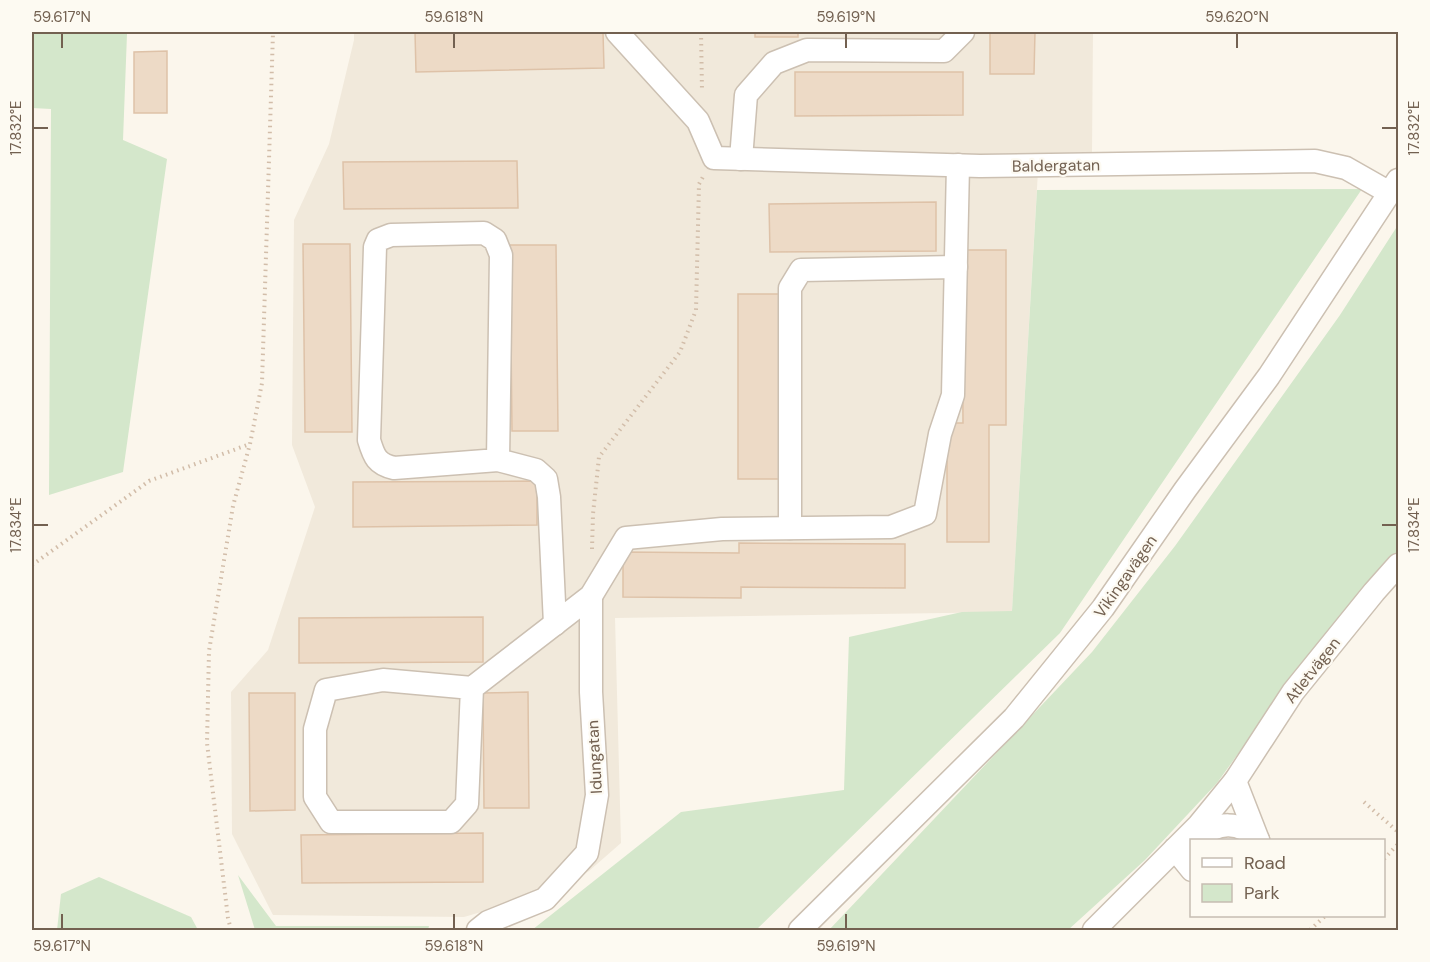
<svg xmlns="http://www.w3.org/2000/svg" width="1430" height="962" viewBox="0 0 1430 962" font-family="'DM Sans',sans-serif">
	<rect width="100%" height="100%" fill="#fbf6ec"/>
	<polygon fill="#f1e9db" points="354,32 1093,32 1092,152 1039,154 1012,612 615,618 621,843 589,871 556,890 464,917 273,915 232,834 231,692 268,650 315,507 292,445 294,220 329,144 354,40"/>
	<g fill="#d4e7cb">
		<polygon points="32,32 231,32 231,34 127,34 123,140 167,159 123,472 49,495 51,109 32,108"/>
		<polygon points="1362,189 1060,633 756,930 532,930 681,812 844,790 849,637 962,612 1012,611 1037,190"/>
		<polygon points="1398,225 1398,556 1271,708 1217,783 1145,860 1068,930 829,930 1092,652 1175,546 1340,315"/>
		<polygon points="238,875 276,926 429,926 428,930 255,930"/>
		<polygon points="99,877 191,917 198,930 57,930 61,894"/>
	</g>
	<g fill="#eddac6" stroke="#dec2a8" stroke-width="1.5">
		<polygon points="415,32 603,32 604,68 416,72"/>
		<rect x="755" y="32" width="43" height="5"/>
		<polygon points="990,32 1035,32 1034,74 990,74"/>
		<polygon points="167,51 167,113 134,113 134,52"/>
		<polygon points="795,72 963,72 963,115 795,116"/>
		<polygon points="517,161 518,208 344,209 343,162"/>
		<polygon points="936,202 936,251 770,252 769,204"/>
		<polygon points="303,244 350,244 352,432 305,432"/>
		<polygon points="510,245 556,245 558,431 512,431"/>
		<polygon points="962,250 1006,250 1006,425 989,425 989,542 947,542 947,423 963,423"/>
		<polygon points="738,294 783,294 784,479 738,479"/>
		<polygon points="537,481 537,525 353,527 353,482"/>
		<polygon points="739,543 905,544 905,588 741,587 741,598 623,597 623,552 739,553"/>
		<polygon points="483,617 483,662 299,663 299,618"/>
		<polygon points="528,692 529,808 484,808 483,693"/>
		<polygon points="249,693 295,693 295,810 250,811"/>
		<polygon points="483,833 483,882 302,883 301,835"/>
	</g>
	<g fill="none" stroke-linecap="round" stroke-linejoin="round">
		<g stroke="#ccc0b2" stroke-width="25">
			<g id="minor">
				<polyline points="617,32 698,121 714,158 980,166 1315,161 1346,168 1390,193"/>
				<polyline points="741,159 746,95 774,63 807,50 944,51 963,32"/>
				<path d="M 498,460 L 501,255 L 495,240 L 484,233 L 391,235 L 378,240 L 375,247 L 369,440 C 374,457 377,464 394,468 L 498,460 L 536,470 L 546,479 L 549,497 L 555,624"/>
				<polyline points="790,528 790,288 801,270 956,267"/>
				<polyline points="472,688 467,804 451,822 331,822 315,797 315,729 326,690 383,680 472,688 591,596 626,538 722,529 891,527 925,514 940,434 953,395 958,165"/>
				<polyline points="1235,781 1258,840"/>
				<path d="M 1199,840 C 1216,820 1241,821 1258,840"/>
				<polyline points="1175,849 1192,870"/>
				<polyline points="478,930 488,922 545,899 587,853 597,795 591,692 591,596"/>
				<polyline points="800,930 1014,718 1103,608 1185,490 1269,376 1398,180"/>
				<polyline points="1094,930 1199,825 1235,781 1293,692 1374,592 1398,565"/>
			</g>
		</g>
		<g stroke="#d2bda9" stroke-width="4" stroke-dasharray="1.5 4.5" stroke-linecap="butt">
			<polyline points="701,32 702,91"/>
			<polyline points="592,549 593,514 599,457 680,352 696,310 699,184 704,175"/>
			<polyline points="32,565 149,481 250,444"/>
			<polyline points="1364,802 1398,832"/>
			<polyline points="1384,859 1398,844"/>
			<polyline points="231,930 228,918 207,743 209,651 233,506 250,444 262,383 273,32"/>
			<polyline points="1310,930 1325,916"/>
		</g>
		<use href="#minor" stroke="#fff" stroke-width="22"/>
	</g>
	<path fill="none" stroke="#736151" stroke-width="2" d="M 62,33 L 62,48M 454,33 L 454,48M 846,33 L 846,48M 1237,33 L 1237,48M 33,128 L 48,128M 1382,128 L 1397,128M 33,525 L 48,525M 1382,525 L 1397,525M 62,914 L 62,929M 454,914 L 454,929M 846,914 L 846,929"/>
	<g text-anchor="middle" stroke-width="4.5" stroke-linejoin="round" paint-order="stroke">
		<g font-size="16" fill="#736151" stroke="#fdfaf2">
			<text transform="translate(1056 165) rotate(-1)" y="6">Baldergatan</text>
			<text transform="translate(1125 576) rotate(-55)" y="6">Vikingavägen</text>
			<text transform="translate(1312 670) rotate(-52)" y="6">Atletvägen</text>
			<text transform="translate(594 757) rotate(-93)" y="6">Idungatan</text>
		</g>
	</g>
	<rect width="1430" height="962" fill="none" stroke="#fdfaf2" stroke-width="66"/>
	<rect x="1190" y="839" width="195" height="78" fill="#fdfaf2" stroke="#c6bdb2" stroke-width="1.5"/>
	<rect x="1202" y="858" width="30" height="9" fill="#ffffff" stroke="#c6bdb2" stroke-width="1.5"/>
	<text x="1244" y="869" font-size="18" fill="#736151">Road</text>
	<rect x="1202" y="884" width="30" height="18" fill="#d4e7cb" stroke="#c6bdb2" stroke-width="1.5"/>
	<text x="1244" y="899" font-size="18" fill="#736151">Park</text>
	<rect x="33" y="33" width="1364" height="896" fill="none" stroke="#736151" stroke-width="2"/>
	<g font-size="15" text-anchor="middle" fill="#736151">
		<text x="62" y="22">59.617°N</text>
		<text x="454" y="22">59.618°N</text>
		<text x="846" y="22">59.619°N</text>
		<text x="1237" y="22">59.620°N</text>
		<text transform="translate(1414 128) rotate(-90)" y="5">17.832°E</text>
		<text transform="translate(16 128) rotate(-90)" y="5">17.832°E</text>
		<text transform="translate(1414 525) rotate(-90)" y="5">17.834°E</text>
		<text transform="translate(16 525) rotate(-90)" y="5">17.834°E</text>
		<text x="62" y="951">59.617°N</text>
		<text x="454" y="951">59.618°N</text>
		<text x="846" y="951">59.619°N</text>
	</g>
</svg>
